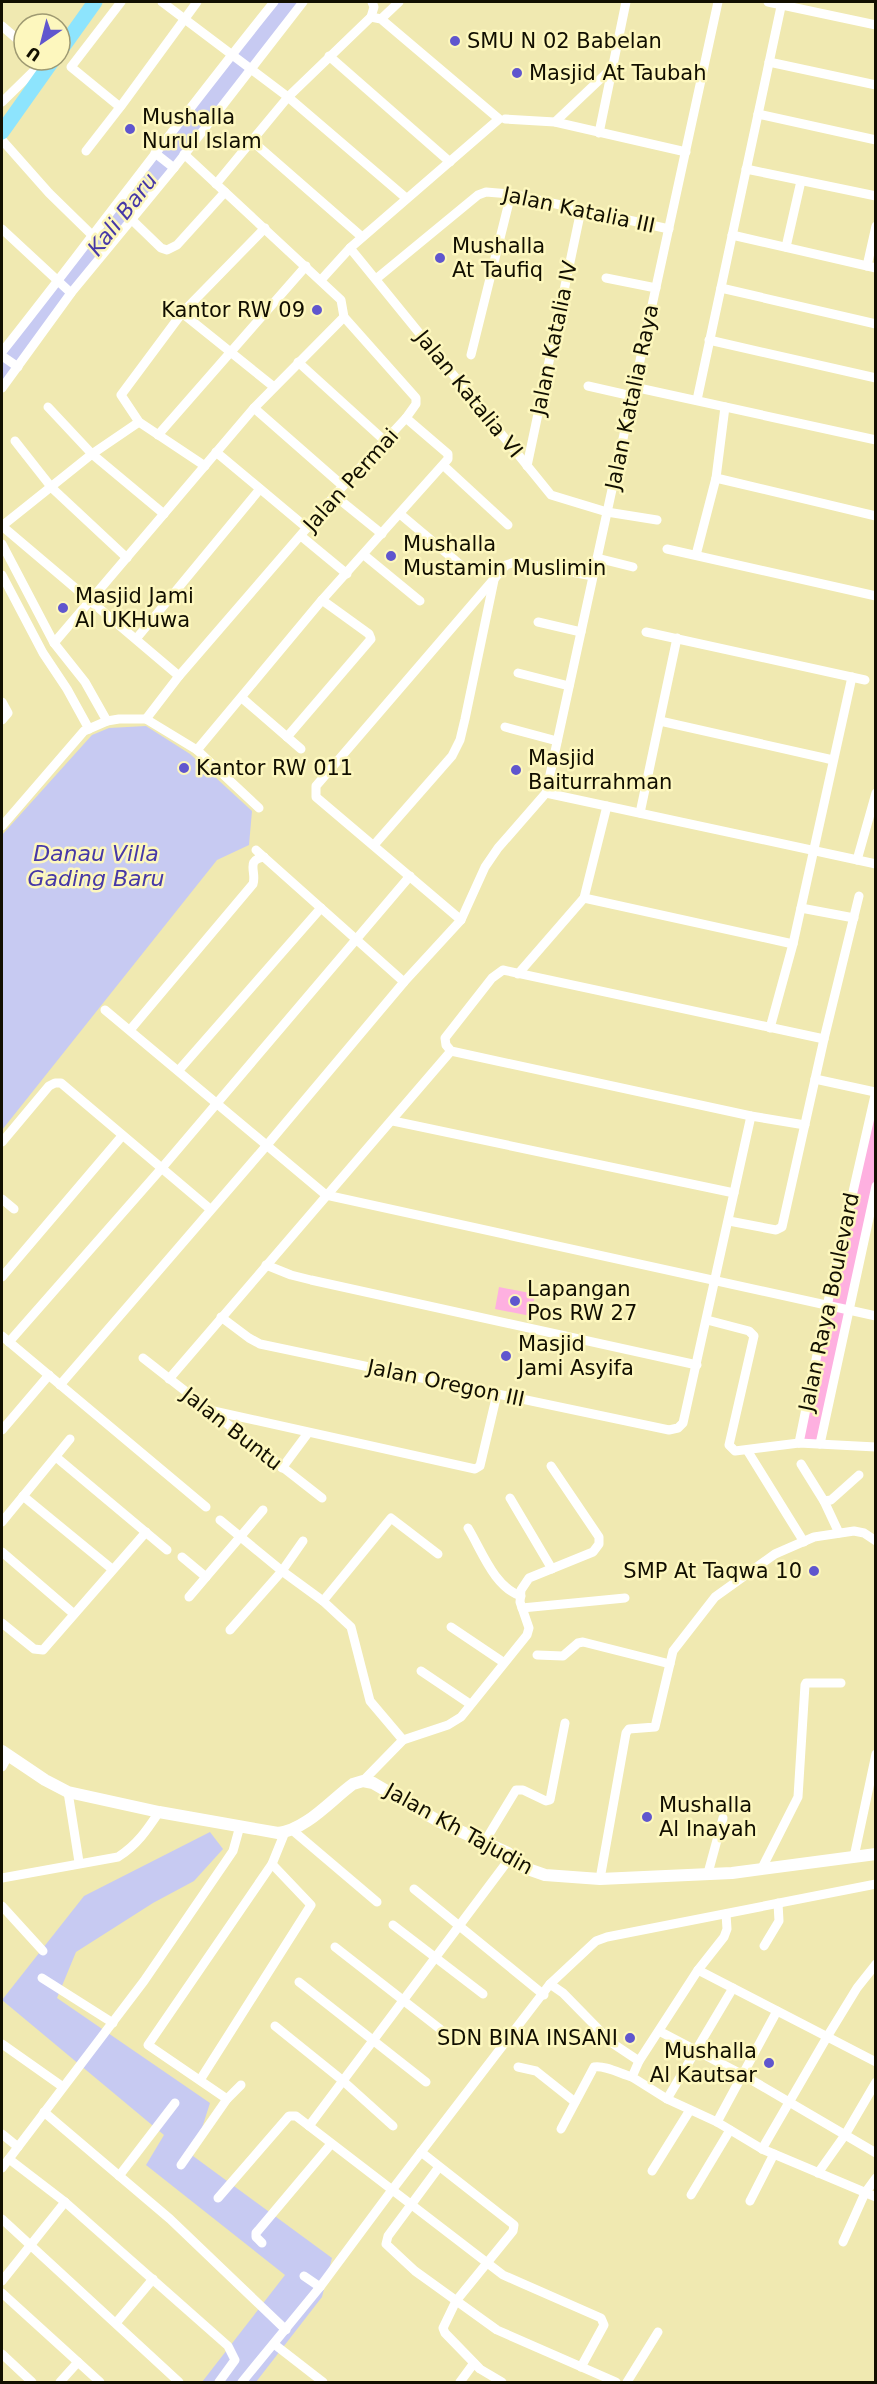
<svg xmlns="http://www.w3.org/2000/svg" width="877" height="2384" viewBox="0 0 877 2384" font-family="'DejaVu Sans',sans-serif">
	<rect width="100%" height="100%" fill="#f0e9b1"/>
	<g fill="#feb0e0">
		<polygon points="875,1091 875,1188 820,1444 799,1443"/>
		<polygon points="499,1287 535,1294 531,1316 495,1309"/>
	</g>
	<g fill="#c7caf2">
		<polygon points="146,726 190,754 252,811 249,845 217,860 2,1130 2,835 92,735 109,728"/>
		<polygon points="210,1832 223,1849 194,1881 153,1903 76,1952 57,1998 210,2103 193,2156 332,2258 322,2297 256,2382 202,2382 285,2275 146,2165 164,2135 2,2000 84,1896"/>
	</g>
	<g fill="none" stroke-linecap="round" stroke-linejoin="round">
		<polyline stroke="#c7caf2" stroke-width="21" points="2,369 287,2"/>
		<g stroke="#fff" stroke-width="9">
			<polyline points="162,2 288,97 406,198"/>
			<polyline points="768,2 876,25"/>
			<polyline points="371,17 374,7 372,2"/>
			<polyline points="381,19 399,2"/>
			<polyline points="2,26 24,45"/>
			<polyline points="329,56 450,162"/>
			<polyline points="769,62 876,85"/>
			<polyline points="2,102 44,61"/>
			<polyline points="120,107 71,67 121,2"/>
			<polyline points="758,114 876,140"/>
			<polyline points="505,119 555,122 686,152"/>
			<polyline points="555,122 612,68"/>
			<polyline points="599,133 626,2"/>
			<polyline points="2,140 49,193 94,237"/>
			<polyline points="252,141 362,237"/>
			<polyline points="86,151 121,106 197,2"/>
			<polyline points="155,153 174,168"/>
			<polyline points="746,169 876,196"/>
			<polyline points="216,184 288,97 371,17 381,19 499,119 350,248 321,280"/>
			<polyline points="130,218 161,248 167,250 177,245 225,192"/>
			<polyline points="2,229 71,293"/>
			<polyline points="732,235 876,268"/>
			<polyline points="786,247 801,181"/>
			<polyline points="350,248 551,495 607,512 657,520"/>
			<polyline points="867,266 876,226"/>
			<polyline points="606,278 656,288"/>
			<polyline points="376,279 478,195 486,192 511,194 669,229"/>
			<polyline points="721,288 876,324"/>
			<polyline points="182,313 274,387"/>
			<polyline points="709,340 876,378"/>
			<path d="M 2,352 C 94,236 181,117 274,2"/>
			<polyline points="471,355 511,194"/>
			<polyline points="2,356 18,367"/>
			<polyline points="298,362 385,441"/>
			<polyline points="588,386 632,396"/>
			<polyline points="634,387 876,440"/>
			<polyline points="2,388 71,293 174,168 303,2"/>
			<polyline points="697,400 782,2"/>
			<polyline points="48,407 92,454 164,514"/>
			<polyline points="254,408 343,486"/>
			<polyline points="158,435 306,266"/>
			<polyline points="15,441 52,488 127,558"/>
			<polyline points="216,452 307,528"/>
			<polyline points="205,466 139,422 121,395 182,313 265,228"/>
			<polyline points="444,466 508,525"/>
			<polyline points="527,466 581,210"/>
			<polyline points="716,478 876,516"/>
			<polyline points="335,496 382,534"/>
			<polyline points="400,514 469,572"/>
			<polyline points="2,526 179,676"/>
			<polyline points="2,526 92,454 139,422"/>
			<polyline points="301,536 347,574"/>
			<polyline points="2,544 54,643 85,682 107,721"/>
			<polyline points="667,549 876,596"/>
			<polyline points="364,555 420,601"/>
			<polyline points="696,555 716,478 725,407"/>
			<polyline points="597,558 633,567"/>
			<polyline points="2,575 43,653 67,689 89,729"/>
			<polyline points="538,622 581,632"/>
			<polyline points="646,632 865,680"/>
			<polyline points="136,639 260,489"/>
			<polyline points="54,643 254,408 344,317"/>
			<polyline points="518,673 569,686"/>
			<polyline points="242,698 301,749"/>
			<polyline points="2,702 8,713 2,720"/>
			<polyline points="146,719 179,676 343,486 406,418 416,404 416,398 344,317 341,300 184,154"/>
			<polyline points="660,721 833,760"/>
			<polyline points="505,727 557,741"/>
			<polyline points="287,737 371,639 369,634 322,600"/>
			<polyline points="197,750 322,600 448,459 448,454 406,418"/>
			<polyline points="546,793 876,864"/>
			<polyline points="640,813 677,638"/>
			<polyline points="2,826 84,731 107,721 119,719 146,719 197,750 259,808"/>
			<polyline points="374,845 452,756 460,740 465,719 494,580"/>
			<polyline points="256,850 404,982"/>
			<polyline points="857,860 876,793"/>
			<polyline points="584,898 793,944"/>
			<polyline points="801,908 854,918"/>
			<polyline points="461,920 316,797 316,786 506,565 515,562 593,576"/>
			<polyline points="518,974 584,898 607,806"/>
			<polyline points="105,1010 326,1195 876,1316"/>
			<polyline points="770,1028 793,944 852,677"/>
			<path d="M 130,1030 L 253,884 C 257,872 245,860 264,857"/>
			<polyline points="179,1070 321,908"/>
			<polyline points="815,1079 875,1092"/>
			<polyline points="393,1121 734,1193"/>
			<polyline points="805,1125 751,1116 451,1051 446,1045 445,1038 492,978 503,970 824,1039"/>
			<polyline points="2,1142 49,1086 55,1083 61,1083 210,1209"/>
			<polyline points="2,1199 14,1209"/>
			<polyline points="729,1221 776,1230 782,1227 824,1039 859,896"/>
			<polyline points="266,1265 291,1275 311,1280 697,1365"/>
			<polyline points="2,1277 122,1136"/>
			<polyline points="221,1317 249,1338 260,1344 669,1430 678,1428 683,1423 751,1116"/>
			<polyline points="707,1320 749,1331 754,1336 729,1445 735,1451 799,1443 876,1447"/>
			<polyline points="2,1336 206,1507"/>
			<polyline points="9,1342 161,1169 410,876"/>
			<polyline points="143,1358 322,1498"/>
			<polyline points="169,1379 451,1051"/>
			<polyline points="60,1385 267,1145 404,982 461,920 485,867 498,848 546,793 718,2"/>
			<polyline points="209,1410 475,1469 480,1466 497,1394"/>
			<polyline points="2,1430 49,1375"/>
			<polyline points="799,1443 827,1306 876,1091"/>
			<polyline points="820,1444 876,1186"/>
			<polyline points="747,1450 804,1542"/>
			<polyline points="56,1457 167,1550"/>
			<polyline points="801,1464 824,1501 839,1533"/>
			<polyline points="282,1468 308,1433"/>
			<polyline points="23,1496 112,1569"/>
			<polyline points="510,1498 552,1569"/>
			<polyline points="824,1501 831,1500 859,1475"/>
			<polyline points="220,1520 282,1571 230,1630"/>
			<polyline points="2,1522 70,1439"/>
			<path d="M 468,1528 C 482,1551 494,1587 521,1596"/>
			<polyline points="303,1541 282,1571 323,1601 351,1627 370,1701 403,1740"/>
			<polyline points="2,1552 74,1614"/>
			<polyline points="182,1557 206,1577"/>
			<polyline points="189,1597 263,1510"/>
			<polyline points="323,1601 391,1518 438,1554"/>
			<polyline points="522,1608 625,1598"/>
			<polyline points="2,1623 34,1649 43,1650 146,1532"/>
			<polyline points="451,1627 503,1662"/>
			<polyline points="537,1655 563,1656 578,1643 583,1642 670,1664"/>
			<polyline points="421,1671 470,1704"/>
			<polyline points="2,1767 8,1756"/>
			<polyline points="363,1781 403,1740 448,1725 461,1717 527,1635 529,1628 520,1602 521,1590 529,1578 593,1552 599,1544 599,1537 551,1466"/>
			<polyline points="68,1792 79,1862"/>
			<polyline points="291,1829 377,1902"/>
			<polyline points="485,1841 516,1790 523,1790 546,1801 550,1800 565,1723"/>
			<polyline points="854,1857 876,1754"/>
			<polyline points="762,1868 798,1797 805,1685 806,1683 841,1683"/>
			<polyline points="708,1873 723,1818"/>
			<path d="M 2,1878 L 118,1857 C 137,1845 147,1830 159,1812"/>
			<polyline points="600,1879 626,1733 629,1729 655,1727 673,1651 715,1597 775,1554 814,1537 854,1531 864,1533 876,1541"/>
			<polyline points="414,1889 544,1995"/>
			<polyline points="2,1906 43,1951"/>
			<polyline points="726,1914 727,1929 724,1937 698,1970 639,2061 632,2077 667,2099 717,2122 762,2149 876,2197"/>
			<polyline points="393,1925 483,1994"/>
			<polyline points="764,1946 779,1921 778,1903"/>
			<polyline points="335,1947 440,2029"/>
			<polyline points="698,1970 876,2062"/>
			<polyline points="42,1978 113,2023"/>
			<polyline points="299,1982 426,2082"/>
			<polyline points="550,1984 563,1993 612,2043 639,2061"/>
			<polyline points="275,2026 342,2080 393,2126"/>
			<polyline points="659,2031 743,2075 876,2153"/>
			<polyline points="2,2044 63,2087"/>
			<polyline points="518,2067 536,2071 575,2102"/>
			<polyline points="200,2080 311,1905 272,1864"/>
			<polyline points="227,2099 148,2045 272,1864 285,1832"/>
			<polyline points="667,2099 733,1988"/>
			<polyline points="44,2112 170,2219 286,2330"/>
			<polyline points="717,2122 777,2011"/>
			<polyline points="309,2126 510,1858"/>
			<path d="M 561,2129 L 594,2067 C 605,2065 621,2074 632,2077"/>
			<polyline points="2,2134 18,2147"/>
			<polyline points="762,2149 827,2037 857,1988 876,1964"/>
			<polyline points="421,2152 514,2225 513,2231 456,2301 443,2328 445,2333 480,2369 502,2382"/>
			<polyline points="9,2159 65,2202 228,2346 235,2360 219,2382"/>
			<polyline points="181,2165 227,2099 241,2085"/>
			<polyline points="439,2167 388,2236 386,2244 415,2271 497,2330 616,2382"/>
			<polyline points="2,2168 144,1981 233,1851 240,1826"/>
			<polyline points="652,2171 690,2110"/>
			<polyline points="818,2173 845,2135 876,2082"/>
			<polyline points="119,2176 175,2103"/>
			<polyline points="691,2195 730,2130"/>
			<polyline points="218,2198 289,2116 296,2116 503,2275 601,2318 604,2325 581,2367"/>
			<polyline points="750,2201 774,2154"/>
			<polyline points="2,2219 179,2382"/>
			<polyline points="843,2242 865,2193 876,2178"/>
			<polyline points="262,2243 256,2237 256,2233 331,2144"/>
			<polyline points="304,2276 320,2287"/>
			<polyline points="2,2281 65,2202"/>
			<polyline points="2,2293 100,2382"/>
			<polyline points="116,2323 153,2279"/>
			<polyline points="274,2344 323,2382"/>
			<polyline points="2,2354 32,2382"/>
			<polyline points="60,2382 78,2362"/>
			<polyline points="242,2382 320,2287 392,2190 550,1984 596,1941 607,1937 876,1884"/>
			<polyline points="460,2382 474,2363"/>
			<polyline points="627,2382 658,2332"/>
		</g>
		<path stroke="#fff" stroke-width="12" d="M 2,1751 L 45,1780 L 68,1792 L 159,1812 L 278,1833 C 306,1830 331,1800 353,1784 L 363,1781 L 373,1783 L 440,1822 L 508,1853 L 510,1858 L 525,1868 L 545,1875 L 600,1879 L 732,1873 L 876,1854"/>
		<g stroke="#8de4fd" stroke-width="15">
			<polyline points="60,51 95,2"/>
			<polyline points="2,132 53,60"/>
		</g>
	</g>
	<g fill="#6056ce" stroke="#fdf7be" stroke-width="2">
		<circle cx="455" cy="41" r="6"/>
		<circle cx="517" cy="73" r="6"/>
		<circle cx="130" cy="129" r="6"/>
		<circle cx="440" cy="258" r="6"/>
		<circle cx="317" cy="310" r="6"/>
		<circle cx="391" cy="556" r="6"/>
		<circle cx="63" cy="608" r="6"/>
		<circle cx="184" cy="768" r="6"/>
		<circle cx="516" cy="770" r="6"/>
		<circle cx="515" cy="1301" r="6"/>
		<circle cx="506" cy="1356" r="6"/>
		<circle cx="814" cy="1571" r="6"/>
		<circle cx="647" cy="1817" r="6"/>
		<circle cx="630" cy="2038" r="6"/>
		<circle cx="769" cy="2063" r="6"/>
	</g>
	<g text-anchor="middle" stroke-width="5" stroke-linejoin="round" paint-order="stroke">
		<g font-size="21" fill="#120f00" stroke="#fdf7be" text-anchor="start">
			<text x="467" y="48">SMU N 02 Babelan</text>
			<text x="529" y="80">Masjid At Taubah</text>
			<text x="142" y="124">Mushalla<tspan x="142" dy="24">Nurul Islam</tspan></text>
			<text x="452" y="253">Mushalla<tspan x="452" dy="24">At Taufiq</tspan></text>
			<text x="305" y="317" text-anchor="end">Kantor RW 09</text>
			<text x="403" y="551">Mushalla<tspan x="403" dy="24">Mustamin Muslimin</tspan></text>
			<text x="75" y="603">Masjid Jami<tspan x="75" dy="24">Al UKHuwa</tspan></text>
			<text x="528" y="765">Masjid<tspan x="528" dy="24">Baiturrahman</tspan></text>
			<text x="196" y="775">Kantor RW 011</text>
			<text x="527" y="1296">Lapangan<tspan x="527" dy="24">Pos RW 27</tspan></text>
			<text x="518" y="1351">Masjid<tspan x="518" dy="24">Jami Asyifa</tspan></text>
			<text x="802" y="1578" text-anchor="end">SMP At Taqwa 10</text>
			<text x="659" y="1812">Mushalla<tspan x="659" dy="24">Al Inayah</tspan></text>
			<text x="618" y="2045" text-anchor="end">SDN BINA INSANI</text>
			<text x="757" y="2058" text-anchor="end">Mushalla<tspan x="757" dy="24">Al Kautsar</tspan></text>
		</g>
		<g font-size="21" fill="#120f00" stroke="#fdf7be">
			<text transform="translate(579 210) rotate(12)" y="7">Jalan Katalia III</text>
			<text transform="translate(554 338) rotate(-78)" y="7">Jalan Katalia IV</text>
			<text transform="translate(469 394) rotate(51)" y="7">Jalan Katalia VI</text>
			<text transform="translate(632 397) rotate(-78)" y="7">Jalan Katalia Raya</text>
			<text transform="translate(351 480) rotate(-48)" y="7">Jalan Permai</text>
			<text transform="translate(829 1302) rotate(-78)" y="7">Jalan Raya Boulevard</text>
			<text transform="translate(446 1383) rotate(12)" y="7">Jalan Oregon III</text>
			<text transform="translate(232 1429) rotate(38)" y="7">Jalan Buntu</text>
			<text transform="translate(459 1829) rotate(29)" y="7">Jalan Kh Tajudin</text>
		</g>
		<g font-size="22" font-style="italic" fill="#4638a7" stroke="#fdf7be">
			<text transform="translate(122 214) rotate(-52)" y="8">Kali Baru</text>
			<text x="96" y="861">Danau Villa<tspan x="96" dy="25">Gading Baru</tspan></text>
		</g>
	</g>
	<rect width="877" height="2384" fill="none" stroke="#120f00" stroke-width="6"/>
	<g transform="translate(42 42) rotate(215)"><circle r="28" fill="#fdf7be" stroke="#9f9a72" stroke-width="1.5"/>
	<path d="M0-4.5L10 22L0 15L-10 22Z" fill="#6056ce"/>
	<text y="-9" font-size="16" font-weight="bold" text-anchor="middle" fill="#120f00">U</text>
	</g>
</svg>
